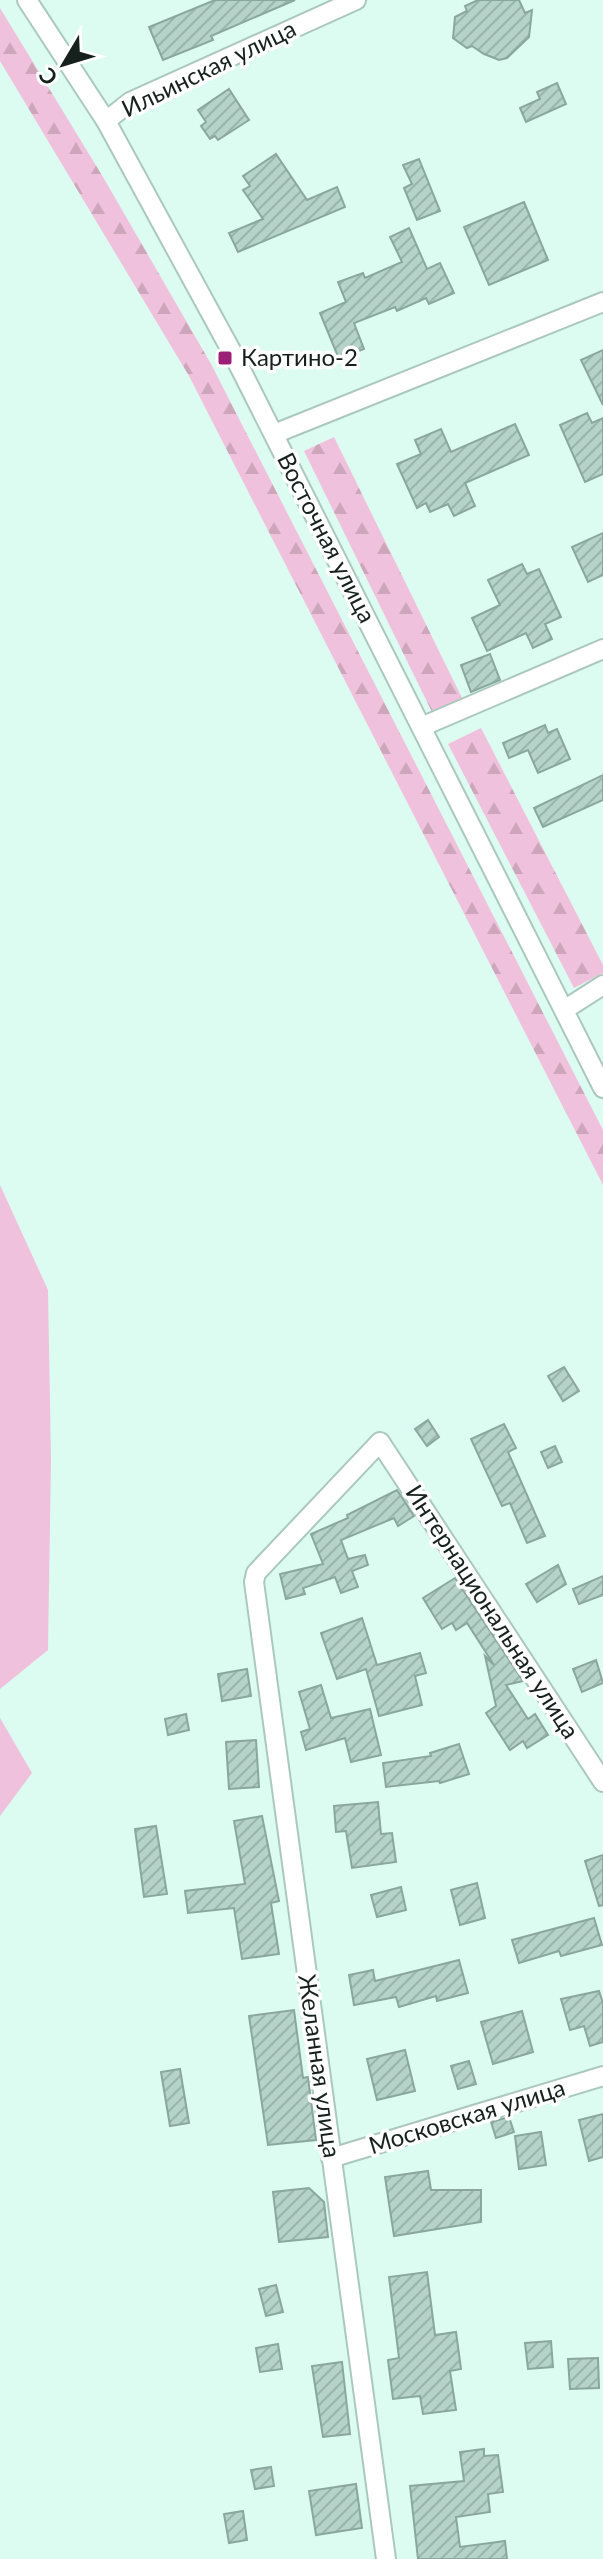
<svg xmlns="http://www.w3.org/2000/svg" width="603" height="2559" viewBox="0 0 603 2559" font-family="Lato,sans-serif">
	<defs>
		<pattern id="forest-firs" width="22" height="20" patternUnits="userSpaceOnUse" patternTransform="scale(2)"><rect width="22" height="20" fill="#f0c1dc"/><path d="M5 1l3.5 6h-7zM16 11l3.5 6h-7z" fill="#cda6bc"/></pattern>
		<pattern id="building-hatch" width="6" height="6" patternUnits="userSpaceOnUse" patternTransform="scale(2)"><rect width="6" height="6" fill="#b5d3c9"/><path d="M-1 1l2-2M0 6l6-6M5 7l2-2" fill="none" stroke="#9bb5ac"/></pattern>
	</defs>
	<rect width="100%" height="100%" fill="#ddfcf1"/>
	<g fill="#f0c1dc">
		<polygon points="0,1185 48,1290 51,1460 48,1650 0,1689"/>
		<polygon points="0,1718 32,1773 0,1816"/>
	</g>
	<g fill="url(#forest-firs)">
		<polygon points="0,8 103,177 211,364 603,1130 603,1185 189,376 0,61"/>
		<polygon points="334,437 463,700 433,714 304,451"/>
		<polygon points="481,728 603,965 603,973 574,988 448,744"/>
	</g>
	<g fill="url(#building-hatch)" stroke="#8aa79d" stroke-width="2">
		<polygon points="215,0 295,0 211,36 213,40 163,60 149,27"/>
		<polygon points="478,0 519,0 525,13 532,10 529,37 507,58 499,60 484,54 472,46 467,48 453,38 455,17 467,11 465,6"/>
		<polygon points="557,83 566,104 526,122 520,108 540,99 537,92"/>
		<polygon points="229,89 249,120 218,140 215,136 210,139 201,126 206,122 198,110"/>
		<polygon points="276,154 307,200 337,187 345,207 238,252 229,233 263,219 243,190 250,186 243,176"/>
		<polygon points="419,159 440,211 417,220 404,188 412,184 403,165"/>
		<polygon points="524,202 548,260 489,285 464,227"/>
		<polygon points="409,228 427,269 440,263 454,293 429,304 426,298 397,311 395,307 354,323 364,349 339,359 320,313 346,302 338,282 363,273 365,278 402,262 390,237"/>
		<polygon points="603,350 603,405 581,360"/>
		<polygon points="587,413 592,423 603,418 603,474 585,482 560,425"/>
		<polygon points="515,424 529,455 465,483 475,506 454,516 448,504 430,512 426,503 417,508 397,464 421,454 415,440 441,429 451,452"/>
		<polygon points="603,533 603,575 588,582 572,547"/>
		<polygon points="522,564 527,574 539,569 561,617 545,624 552,639 533,648 526,633 487,651 472,618 500,605 488,580"/>
		<polygon points="490,654 500,680 471,692 461,665"/>
		<polygon points="545,725 548,733 557,729 570,759 538,773 528,750 509,758 503,743"/>
		<polygon points="603,775 603,800 543,827 534,808"/>
		<polygon points="564,1367 579,1391 563,1401 548,1376"/>
		<polygon points="428,1420 439,1437 427,1446 415,1429"/>
		<polygon points="504,1424 516,1448 508,1452 545,1536 527,1543 510,1503 502,1506 471,1439"/>
		<polygon points="555,1446 562,1462 548,1468 541,1452"/>
		<polygon points="397,1490 414,1516 398,1526 394,1518 341,1540 348,1559 365,1555 368,1565 352,1571 358,1587 341,1593 335,1577 303,1588 305,1594 286,1599 280,1574 323,1564 311,1534 348,1518 347,1515"/>
		<polygon points="558,1565 566,1584 537,1602 526,1584"/>
		<polygon points="603,1576 603,1595 579,1604 573,1589"/>
		<polygon points="455,1578 523,1681 506,1685 528,1719 535,1714 548,1735 527,1748 523,1741 510,1750 486,1713 496,1706 485,1656 494,1665 467,1623 456,1630 452,1623 442,1629 423,1598"/>
		<polygon points="362,1618 377,1665 420,1653 426,1673 415,1676 422,1705 379,1716 366,1669 337,1679 321,1633"/>
		<polygon points="596,1660 603,1683 582,1692 573,1669"/>
		<polygon points="247,1669 251,1696 222,1701 218,1674"/>
		<polygon points="321,1685 331,1718 370,1709 381,1755 351,1762 345,1738 306,1750 301,1732 310,1729 299,1692"/>
		<polygon points="186,1714 189,1730 168,1735 165,1719"/>
		<polygon points="256,1740 259,1787 229,1789 226,1742"/>
		<polygon points="459,1744 469,1774 440,1783 439,1781 386,1787 383,1763 431,1756 430,1753"/>
		<polygon points="378,1802 381,1834 392,1833 396,1862 352,1868 346,1831 336,1832 334,1806"/>
		<polygon points="262,1816 279,1901 271,1903 279,1954 242,1959 234,1908 188,1913 185,1891 245,1884 234,1821"/>
		<polygon points="156,1826 167,1894 144,1897 135,1829"/>
		<polygon points="603,1855 603,1905 599,1906 585,1861"/>
		<polygon points="477,1883 485,1918 460,1925 451,1890"/>
		<polygon points="401,1887 406,1910 377,1917 371,1895"/>
		<polygon points="594,1918 602,1945 561,1956 559,1951 519,1963 512,1940"/>
		<polygon points="459,1960 468,1993 437,2001 436,1996 399,2007 396,1997 354,2005 349,1975 373,1970 375,1981"/>
		<polygon points="599,1991 603,2003 603,2042 590,2046 584,2026 570,2030 561,1999"/>
		<polygon points="294,2010 303,2078 308,2077 316,2140 268,2145 249,2016"/>
		<polygon points="522,2011 533,2052 493,2064 481,2022"/>
		<polygon points="405,2050 415,2091 377,2100 367,2059"/>
		<polygon points="469,2061 476,2084 458,2089 451,2066"/>
		<polygon points="180,2069 189,2123 170,2126 161,2072"/>
		<polygon points="603,2114 603,2157 589,2161 579,2120"/>
		<polygon points="509,2117 514,2132 496,2138 491,2122"/>
		<polygon points="541,2132 546,2165 519,2169 515,2136"/>
		<polygon points="428,2171 431,2190 481,2190 481,2222 394,2236 385,2177"/>
		<polygon points="309,2188 324,2202 328,2237 279,2242 273,2192"/>
		<polygon points="427,2272 435,2335 456,2332 461,2369 450,2371 456,2410 423,2414 420,2396 393,2399 388,2360 399,2358 389,2277"/>
		<polygon points="276,2285 283,2312 266,2316 259,2289"/>
		<polygon points="551,2341 553,2367 528,2369 525,2343"/>
		<polygon points="278,2344 282,2369 260,2372 256,2348"/>
		<polygon points="598,2358 599,2388 570,2389 568,2359"/>
		<polygon points="342,2362 350,2434 323,2437 312,2366"/>
		<polygon points="484,2449 484,2456 498,2455 503,2492 488,2494 490,2512 456,2517 460,2547 505,2541 507,2559 418,2559 410,2486 464,2481 460,2452"/>
		<polygon points="271,2467 274,2486 255,2489 251,2470"/>
		<polygon points="356,2484 362,2528 316,2535 309,2491"/>
		<polygon points="243,2511 247,2540 229,2543 224,2514"/>
	</g>
	<g fill="none" stroke-linecap="round" stroke-linejoin="round">
		<g stroke="#abc8be" stroke-width="22">
			<g id="street">
				<polyline points="27,0 106,121 233,354 603,1088"/>
				<polyline points="106,121 130,102 356,0"/>
				<polyline points="274,434 603,302"/>
				<polyline points="421,727 603,649"/>
				<polyline points="564,1010 603,985"/>
				<polyline points="331,2158 603,2076"/>
				<polyline points="386,2559 254,1582 256,1573 380,1442 603,1782"/>
			</g>
		</g>
		<use href="#street" stroke="#fff" stroke-width="18"/>
	</g>
	<rect fill="#9b1f76" stroke="#fff" stroke-width="3" x="217" y="350" width="16" height="16" rx="4"/>
	<g text-anchor="middle" stroke-width="7" stroke-linejoin="round" paint-order="stroke">
		<g font-size="24" fill="#16211d" stroke="#fff">
			<text transform="translate(209 69) rotate(-26)" y="8">Ильинская улица</text>
			<text transform="translate(326 538) rotate(63)" y="8">Восточная улица</text>
			<text transform="translate(492 1612) rotate(57)" y="8">Интернациональная улица</text>
			<text transform="translate(319 2066) rotate(82)" y="8">Желанная улица</text>
			<text transform="translate(467 2117) rotate(-17)" y="8">Московская улица</text>
		</g>
		<g font-size="24" fill="#16211d" stroke="#fff" text-anchor="start">
			<text x="241" y="366">Картино-2</text>
		</g>
	</g>
	<g transform="translate(64 64) rotate(232)" stroke="#ffffff" stroke-width="6" paint-order="stroke">
	<path d="M0-6L14 30L0 20L-14 30Z" fill="#16211d"/>
	<text y="-12" font-size="22" font-weight="bold" text-anchor="middle" fill="#16211d">С</text>
	</g>
</svg>
